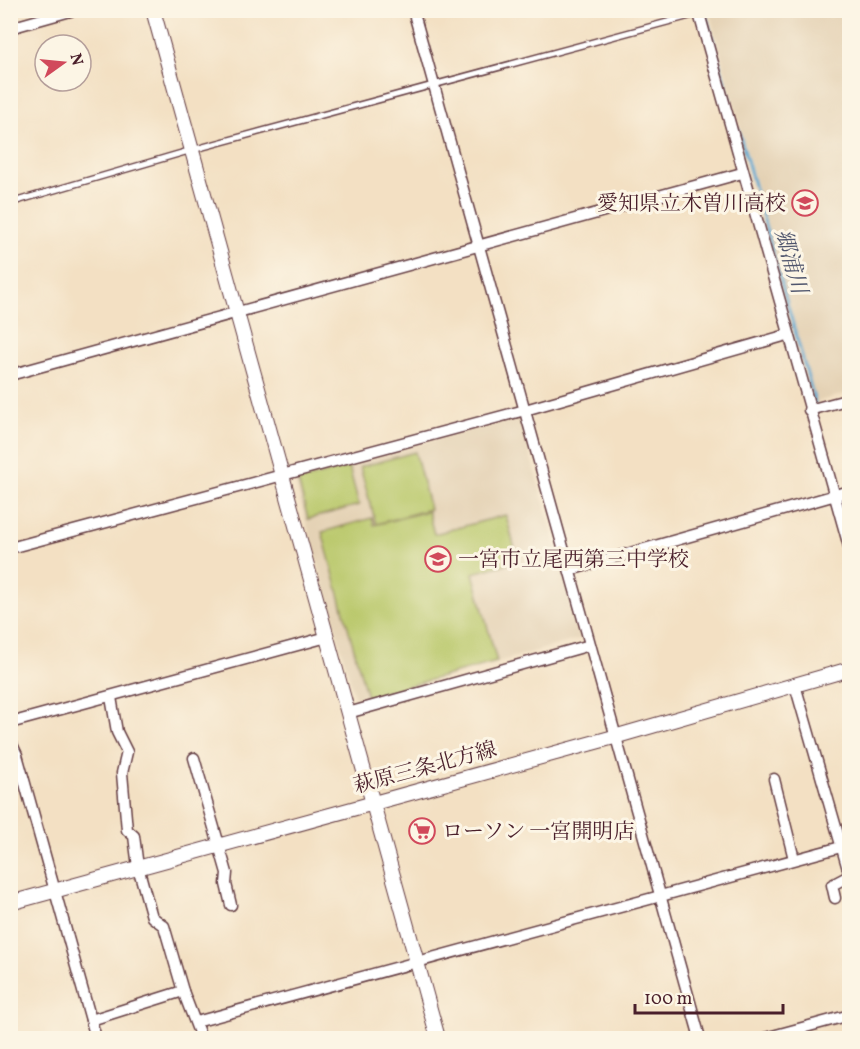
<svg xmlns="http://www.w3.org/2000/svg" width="860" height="1049" viewBox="0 0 860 1049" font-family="Vollkorn,'Noto Serif JP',serif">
	<rect width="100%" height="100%" fill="#fcf5e5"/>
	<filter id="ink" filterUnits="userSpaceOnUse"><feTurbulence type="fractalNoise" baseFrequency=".0167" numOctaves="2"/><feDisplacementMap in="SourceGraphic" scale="12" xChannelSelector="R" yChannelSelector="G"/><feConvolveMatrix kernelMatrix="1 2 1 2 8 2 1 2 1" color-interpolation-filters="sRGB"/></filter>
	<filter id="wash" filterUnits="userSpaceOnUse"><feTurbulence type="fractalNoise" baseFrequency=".008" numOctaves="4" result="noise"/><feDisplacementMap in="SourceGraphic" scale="24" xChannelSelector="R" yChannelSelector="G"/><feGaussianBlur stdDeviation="1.35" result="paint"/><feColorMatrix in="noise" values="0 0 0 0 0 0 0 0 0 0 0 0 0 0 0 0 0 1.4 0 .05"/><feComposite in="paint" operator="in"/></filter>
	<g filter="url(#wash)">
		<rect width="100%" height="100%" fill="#f3e0c3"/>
		<g fill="#e4d1b4">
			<polygon points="723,11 849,11 849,393 815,402 710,14"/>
			<polygon points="519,416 582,638 356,702 294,479"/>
		</g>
		<g fill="#b9c86b" stroke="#82744b" stroke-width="1.5">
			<polygon points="415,452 430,509 376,524 360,467"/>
			<polygon points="349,467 359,505 308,519 298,481"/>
			<polygon points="428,511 434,534 506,515 518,561 473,573 497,662 367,697 322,532 372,518 374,525"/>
		</g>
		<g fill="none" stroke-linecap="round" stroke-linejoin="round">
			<g stroke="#56a5d0" stroke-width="3">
				<polyline points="706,16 730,100"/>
				<polyline points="738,128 815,403"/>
				<polyline points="841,500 846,515"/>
			</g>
		</g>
	</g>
	<g filter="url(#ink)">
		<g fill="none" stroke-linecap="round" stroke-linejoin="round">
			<g stroke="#633c42" stroke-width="8">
				<polyline id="lane" points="10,203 192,150 712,10"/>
			</g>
			<g stroke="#633c42" stroke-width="13">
				<g id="street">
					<polyline points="413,10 700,1038"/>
					<polyline points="698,10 850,550"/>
					<polyline points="10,28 74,10"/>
					<polyline points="10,375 742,173"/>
					<polyline points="809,410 850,399"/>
					<polyline points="10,548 525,410 787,335"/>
					<polyline points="570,570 850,491"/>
					<polyline points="795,685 850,876"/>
					<polyline points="111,697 117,732 127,752 122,773 127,830 134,836 138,867 152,917 164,926 183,991"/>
					<polyline points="348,713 590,645"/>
					<polyline points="10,723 327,637"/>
					<polyline points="10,740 17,755 96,1038"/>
					<polyline points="194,758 227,873 226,884 231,905"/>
					<polyline points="774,779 794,859"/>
					<polyline points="835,898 832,885 849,876"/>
					<polyline points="91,1020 183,991 201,1038"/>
					<polyline points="196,1022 841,847"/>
					<polyline points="765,1038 850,1015"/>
				</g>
			</g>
			<g stroke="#633c42" stroke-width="16">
				<g id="secondary">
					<polyline points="153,10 438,1038"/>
					<polyline points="10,903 614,737 850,669"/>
				</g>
			</g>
			<use href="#lane" stroke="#fff" stroke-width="5"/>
			<use href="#street" stroke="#fff" stroke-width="10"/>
			<use href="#secondary" stroke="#fff" stroke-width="14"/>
		</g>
	</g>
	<defs>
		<g id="school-ring" transform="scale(1.35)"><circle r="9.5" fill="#fcf5e5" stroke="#d1495b" stroke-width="1.5"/><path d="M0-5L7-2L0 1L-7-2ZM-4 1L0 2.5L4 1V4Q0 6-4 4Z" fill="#d1495b"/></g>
		<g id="supermarket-ring" transform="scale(1.35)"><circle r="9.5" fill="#fcf5e5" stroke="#d1495b" stroke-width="1.5"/><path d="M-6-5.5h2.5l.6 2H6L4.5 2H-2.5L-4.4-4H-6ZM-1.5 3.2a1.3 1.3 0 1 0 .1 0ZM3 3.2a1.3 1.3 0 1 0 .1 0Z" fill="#d1495b"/></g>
	</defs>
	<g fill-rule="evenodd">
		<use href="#school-ring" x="805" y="203"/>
		<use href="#school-ring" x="438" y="559"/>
		<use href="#supermarket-ring" x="422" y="831"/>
	</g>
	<g text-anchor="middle" stroke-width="6" stroke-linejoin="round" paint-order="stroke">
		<g font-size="21" fill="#4a1f2b" stroke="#fcf5e5" text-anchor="start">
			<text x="786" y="210" text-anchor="end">愛知県立木曽川高校</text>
			<text x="458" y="566">一宮市立尾西第三中学校</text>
			<text x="442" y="838">ローソン 一宮開明店</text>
		</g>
		<g font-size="21" fill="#4a1f2b" stroke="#fcf5e5">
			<text transform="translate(425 767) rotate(-15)" y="7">萩原三条北方線</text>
		</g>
		<g font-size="22" font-style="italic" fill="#4f556d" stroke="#fcf5e5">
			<text transform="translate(792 261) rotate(74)" y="8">郷浦川</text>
		</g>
	</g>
	<rect width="860" height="1049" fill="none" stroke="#fcf5e5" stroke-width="36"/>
	<g transform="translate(63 63) rotate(75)"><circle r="28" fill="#fcf5e5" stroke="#b59f9b" stroke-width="1.5"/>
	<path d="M0-4.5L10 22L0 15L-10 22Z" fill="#d1495b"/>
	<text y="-9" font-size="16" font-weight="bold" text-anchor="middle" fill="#4a1f2b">N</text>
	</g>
	<path d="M635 1004v9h148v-9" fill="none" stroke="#4a1f2b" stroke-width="3"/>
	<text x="644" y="1004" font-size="18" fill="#4a1f2b" stroke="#fcf5e5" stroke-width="4.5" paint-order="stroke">100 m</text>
</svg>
